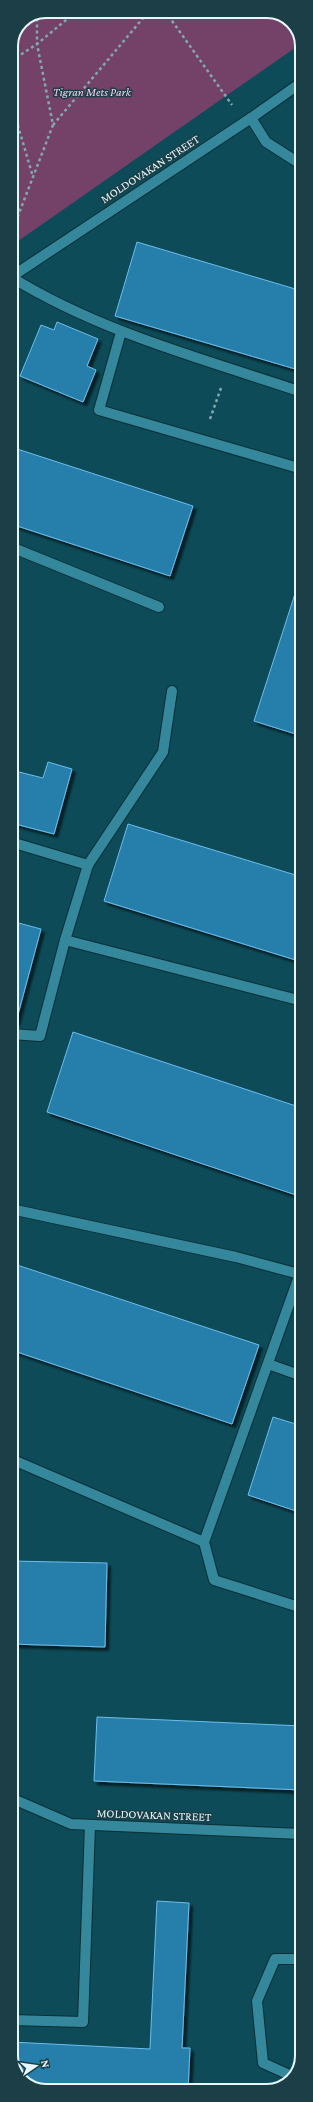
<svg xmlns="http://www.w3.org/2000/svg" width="313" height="2102" viewBox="0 0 313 2102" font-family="'Crimson Pro',serif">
	<defs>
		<filter id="shadow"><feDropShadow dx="3.5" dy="3.5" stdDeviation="1" flood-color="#0009"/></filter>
	</defs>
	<rect width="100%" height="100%" fill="#0d4b58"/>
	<polygon fill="#744169" points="46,11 272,11 292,21 302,43 11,246 11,45 21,21"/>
	<g fill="#287eaa" stroke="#6cbdec" filter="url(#shadow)">
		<polygon points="137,242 302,291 302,371 115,316"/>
		<polygon points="57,322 98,339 87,366 96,370 83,402 20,376 41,325 54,330"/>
		<polygon points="11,447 193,506 170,576 11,524"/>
		<polygon points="302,572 302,736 254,721"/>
		<polygon points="48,762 72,769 54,834 11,823 11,770 43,778"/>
		<polygon points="128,824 302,877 302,962 104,901"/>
		<polygon points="11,921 41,929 16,1022 11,1021"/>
		<polygon points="73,1032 302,1108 302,1197 47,1112"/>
		<polygon points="11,1263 259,1345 232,1424 11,1350"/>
		<polygon points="273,1417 302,1426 302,1513 248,1495"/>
		<polygon points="11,1561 107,1563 105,1647 11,1644"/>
		<polygon points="97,1717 302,1726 302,1790 94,1781"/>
		<polygon points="157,1901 189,1903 182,2048 190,2048 188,2091 41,2091 21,2081 11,2061 11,2042 150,2049"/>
	</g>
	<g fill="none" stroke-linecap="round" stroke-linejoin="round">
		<g stroke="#0b2f36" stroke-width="12">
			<g id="service">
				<polyline points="251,118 266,142 302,165"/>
				<path d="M 11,277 C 100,332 203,359 302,392"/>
				<polyline points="121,332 99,410 302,469"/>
				<polyline points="11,547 159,607"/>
				<polyline points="11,842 88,865"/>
				<polyline points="65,940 302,1001"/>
				<polyline points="11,1034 40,1036 65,940 88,865 163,752 172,691"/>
				<polyline points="11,1209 236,1257 299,1274"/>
				<polyline points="302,1268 204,1542 214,1580 302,1608"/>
				<polyline points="268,1364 302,1376"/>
				<polyline points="11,1459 204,1542"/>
				<polyline points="11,2020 83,2022 90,1825"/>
				<polyline points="294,2077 263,2063 257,2001 275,1959 302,1959"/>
			</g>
		</g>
		<g stroke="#0b2f36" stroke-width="12">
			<g id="tertiary">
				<polyline points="11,277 251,118 302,82"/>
				<polyline points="11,1798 71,1824 302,1834"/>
			</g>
		</g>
		<g stroke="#81a8b0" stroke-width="2.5" stroke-dasharray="3 3" stroke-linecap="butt">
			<polyline points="165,11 232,105"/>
			<polyline points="11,61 37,44 77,11"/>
			<polyline points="11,102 33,177"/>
			<polyline points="53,125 149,11"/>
			<polyline points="11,234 53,125 37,44 37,15"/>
			<polyline points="210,419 221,388"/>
		</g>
		<use href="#service" stroke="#35889b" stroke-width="10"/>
		<use href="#tertiary" stroke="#35889b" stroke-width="10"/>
	</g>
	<g text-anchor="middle" stroke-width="3" stroke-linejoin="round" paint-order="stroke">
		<g font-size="12" font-style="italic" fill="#f5d1ec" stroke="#1c3e46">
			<text x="92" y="96">Tigran Mets Park</text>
		</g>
		<g font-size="12" fill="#e6f8fd" stroke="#1c3e46">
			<text transform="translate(150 169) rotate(-33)" y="4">MOLDOVAKAN STREET</text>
			<text transform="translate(154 1815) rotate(2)" y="4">MOLDOVAKAN STREET</text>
		</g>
	</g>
	<path d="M0 0H313V2102H0ZM46 18H267A28 28 0 0 1 295 46V2056A28 28 0 0 1 267 2084H46A28 28 0 0 1 18 2056V46A28 28 0 0 1 46 18Z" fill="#1c3e46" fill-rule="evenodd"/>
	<path fill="none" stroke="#e6f8fd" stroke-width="2" d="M46 18H267A28 28 0 0 1 295 46V2056A28 28 0 0 1 267 2084H46A28 28 0 0 1 18 2056V46A28 28 0 0 1 46 18Z"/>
	<g transform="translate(36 2066) rotate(77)" stroke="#1c3e46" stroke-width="3" paint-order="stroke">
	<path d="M0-3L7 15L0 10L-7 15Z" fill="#e6f8fd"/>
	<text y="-6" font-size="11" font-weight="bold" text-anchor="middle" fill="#e6f8fd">N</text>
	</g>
</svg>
